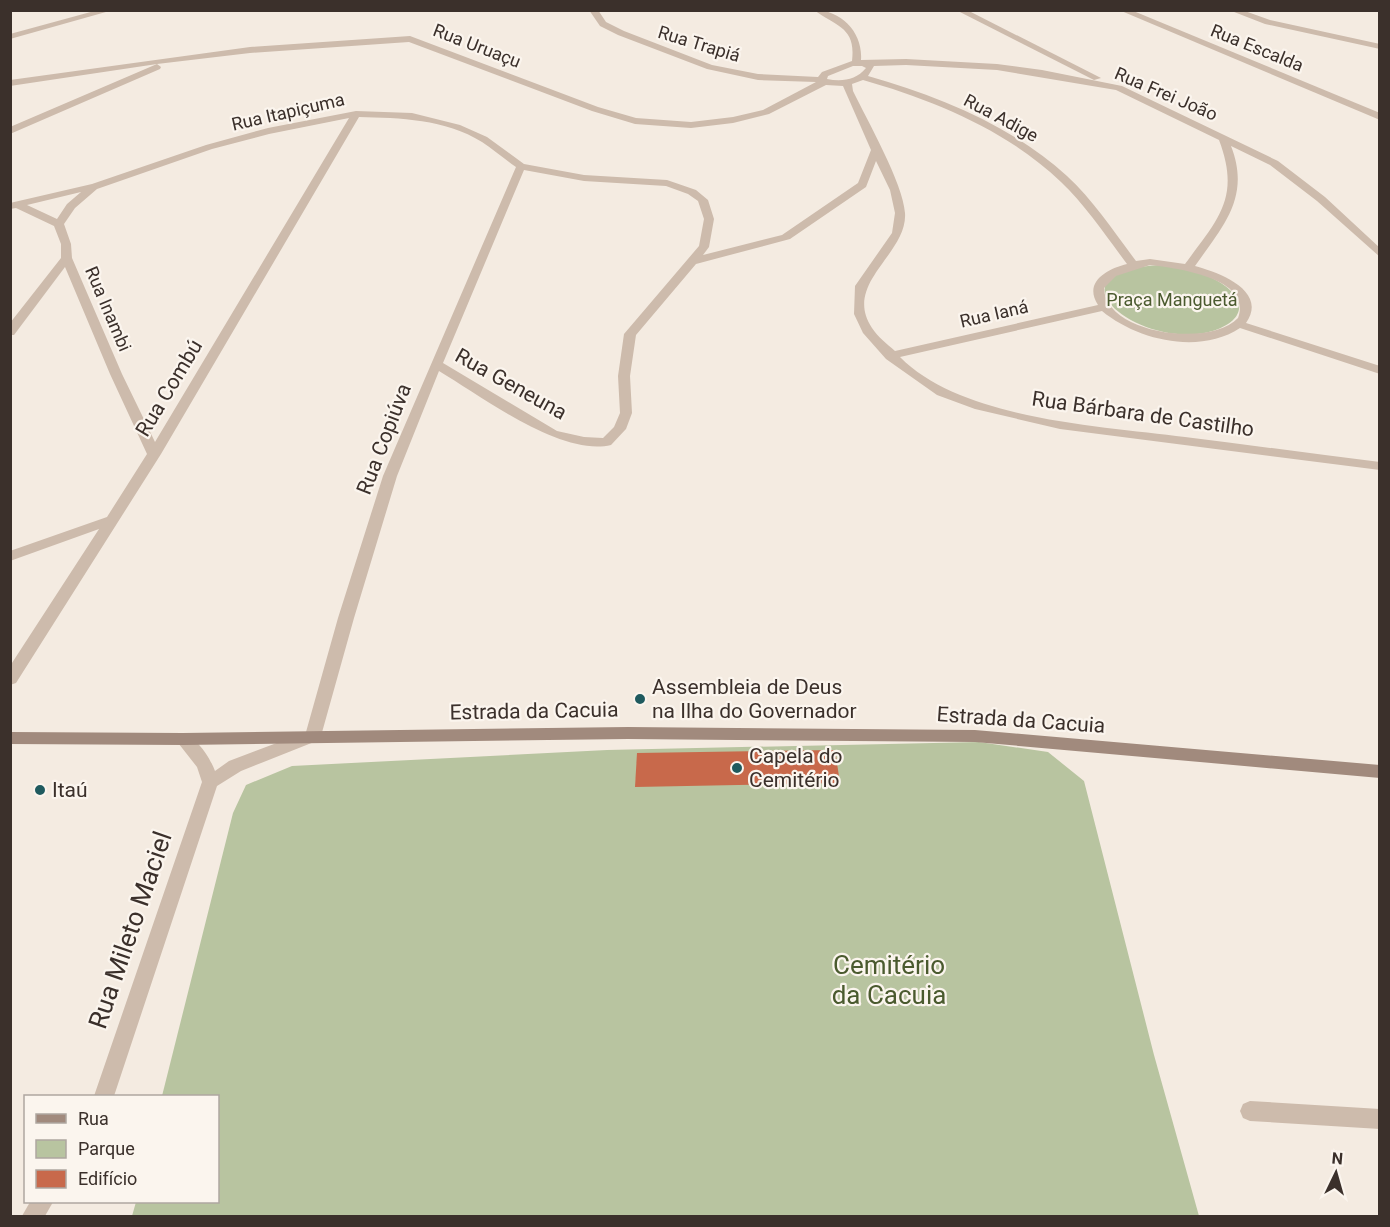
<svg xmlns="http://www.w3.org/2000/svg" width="1390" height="1227" viewBox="0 0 1390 1227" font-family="Roboto,sans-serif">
	<rect width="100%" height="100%" fill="#f4ebe1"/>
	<g fill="#b8c4a0">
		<path d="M 1159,265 C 1180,269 1203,271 1221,283 C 1260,309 1229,331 1197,334 C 1129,341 1049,272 1159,265 Z"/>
		<polygon points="979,742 1048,752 1084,781 1154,1055 1199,1216 132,1216 136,1202 218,1202 218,1096 162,1096 233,813 246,785 292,766 607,750"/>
	</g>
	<polygon fill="#c8694b" points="835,750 840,783 635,787 637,753"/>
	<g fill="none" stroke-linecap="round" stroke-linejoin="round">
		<g fill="#cdbbac" fill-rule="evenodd">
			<polygon points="98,10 113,10 10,39 10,34"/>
			<path d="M 589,10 L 598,10 L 606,22 L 624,31 L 712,65 L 758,74 L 818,77 L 822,72 L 852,61 C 856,27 837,27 814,10 C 842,10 863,33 861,60 L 906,59 L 997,64 L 1042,70 L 1122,86 L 1278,161 L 1325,197 L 1380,248 L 1380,257 L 1317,201 L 1270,165 L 1231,146 C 1251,197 1223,226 1195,266 C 1217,272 1269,290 1246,323 L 1380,366 L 1380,374 L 1240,328 C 1199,355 1137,340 1102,311 L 900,357 C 962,420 1102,426 1185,437 C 1250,445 1315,454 1380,462 L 1380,470 L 1060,429 L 975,409 L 937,395 L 886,359 L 863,333 L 854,314 L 855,286 L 892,233 L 895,213 L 890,190 L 876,161 L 866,187 L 790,239 L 696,264 L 636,335 L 630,376 L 632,413 L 626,429 L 611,445 C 561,457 481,396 439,371 L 397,476 L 354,618 L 321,736 L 319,740 L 241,771 L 217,786 L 114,1096 L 94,1096 L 202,782 L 197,767 L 175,739 L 177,735 C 193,730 210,757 215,771 L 229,761 L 306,732 L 338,618 L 383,476 L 516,167 C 504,159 493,149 482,142 C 445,119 400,118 359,117 L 161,454 L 16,683 L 10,685 L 10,666 L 99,529 L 10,561 L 10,551 L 107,517 L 147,454 L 110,374 L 65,267 L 14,335 L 10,335 L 10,323 L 61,258 L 61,244 L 54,226 L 16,208 L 10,209 L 10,203 L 92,184 L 206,145 L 268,128 L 356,111 L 412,113 L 460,125 L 487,137 L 524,164 L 584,175 L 667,180 L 696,190 L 708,200 L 714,219 L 709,247 L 703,255 L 782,235 L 858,183 L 871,150 L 843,86 L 826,85 L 769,114 L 733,123 L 691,128 L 635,124 L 592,111 L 409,42 L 250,53 L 157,64 L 161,67 L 160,69 L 10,134 L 10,127 L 157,64 L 10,86 L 10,80 L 250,47 L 410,36 L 598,107 L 636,118 L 691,122 L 733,117 L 763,110 L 816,82 L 758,80 L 707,69 L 618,35 L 600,26 ZM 906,65 L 997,70 L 1116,90 L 1219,140 C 1241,198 1218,219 1185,264 L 1150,259 L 1136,261 C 1114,232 1094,201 1067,176 C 1012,126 939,96 868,76 L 874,66 ZM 853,66 L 862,66 L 866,68 C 856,80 842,82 827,79 L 828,76 ZM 863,80 C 933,100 1007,130 1061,182 C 1086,206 1106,236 1127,264 C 1107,269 1083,282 1098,305 L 895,351 C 887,344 878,337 872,328 C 842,283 908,254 905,213 C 903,183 867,120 853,91 L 852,84 ZM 349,118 L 155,442 L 122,374 L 72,258 L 71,244 L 64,224 L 75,208 L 97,189 L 212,149 L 269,134 ZM 524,170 L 584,181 L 666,186 L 688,194 L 698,201 L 704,219 L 699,246 L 624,334 L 618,376 L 620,413 L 614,427 L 603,438 L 584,437 L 557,431 L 443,363 ZM 81,192 L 67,204 L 57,219 L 27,205 ZM 1150,265 C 1176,268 1253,278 1238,318 C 1210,348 1105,334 1104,288 L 1116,276 Z"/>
			<polygon points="956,10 967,10 1101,78 1094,80"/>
			<polygon points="1119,10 1131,10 1380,113 1380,120"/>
			<polygon points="1229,10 1242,10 1270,20 1380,44 1380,49 1265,24"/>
			<polygon points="1250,1101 1380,1109 1380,1129 1250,1121 1243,1118 1240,1111 1243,1104"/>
			<polygon points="30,1202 53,1202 45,1216 22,1216"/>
		</g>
		<polygon fill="#a18a7d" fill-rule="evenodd" points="628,727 975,730 1380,765 1380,778 975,742 628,739 183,745 10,744 10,732 183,733"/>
	</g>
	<g fill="#1f5a5e" stroke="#fbf5ee" stroke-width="2">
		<circle cx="640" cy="699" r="6"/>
		<circle cx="737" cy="768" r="6"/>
		<circle cx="40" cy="790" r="6"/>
	</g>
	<g text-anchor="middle" stroke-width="4.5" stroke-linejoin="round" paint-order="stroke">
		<g font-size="18" fill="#3b302b" stroke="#fbf5ee">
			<text transform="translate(699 44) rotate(17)" y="6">Rua Trapiá</text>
			<text transform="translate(477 46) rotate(21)" y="6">Rua Uruaçu</text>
			<text transform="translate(1257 48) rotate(22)" y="6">Rua Escalda</text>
			<text transform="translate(1166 94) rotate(23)" y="6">Rua Frei João</text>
			<text transform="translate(288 112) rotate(-13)" y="6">Rua Itapiçuma</text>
			<text transform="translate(1001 118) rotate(28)" y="6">Rua Adige</text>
			<text transform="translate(108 309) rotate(67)" y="6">Rua Inambi</text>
			<text transform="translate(994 314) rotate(-13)" y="6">Rua Ianá</text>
		</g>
		<g font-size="18" fill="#4a5a2e" stroke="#fbf5ee">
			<text x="1172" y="306">Praça Manguetá</text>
		</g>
		<g font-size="21" fill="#3b302b" stroke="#fbf5ee">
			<text transform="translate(511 384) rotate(29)" y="7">Rua Geneuna</text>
			<text transform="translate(169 388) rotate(-59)" y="7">Rua Combú</text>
			<text transform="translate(1143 414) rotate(8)" y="7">Rua Bárbara de Castilho</text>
			<text transform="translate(384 439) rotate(-69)" y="7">Rua Copiúva</text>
			<text transform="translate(534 711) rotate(-1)" y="7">Estrada da Cacuia</text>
			<text transform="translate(1021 720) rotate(4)" y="7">Estrada da Cacuia</text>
		</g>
		<g font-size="21" fill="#3b302b" stroke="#fbf5ee" text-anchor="start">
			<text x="652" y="694">Assembleia de Deus<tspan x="652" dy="24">na Ilha do Governador</tspan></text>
			<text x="749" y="763">Capela do<tspan x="749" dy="24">Cemitério</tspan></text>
			<text x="52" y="797">Itaú</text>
		</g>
		<g font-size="26" fill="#3b302b" stroke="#fbf5ee">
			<text transform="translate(130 930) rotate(-71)" y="9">Rua Mileto Maciel</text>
		</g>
		<g font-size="26" fill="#4a5a2e" stroke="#fbf5ee">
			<text x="889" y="974">Cemitério<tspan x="889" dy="30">da Cacuia</tspan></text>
		</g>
	</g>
	<rect width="1390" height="1227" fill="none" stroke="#3b302b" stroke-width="24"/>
	<rect x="24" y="1095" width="195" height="108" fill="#fbf5ee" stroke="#aea6a0" stroke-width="1.5"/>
	<rect x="36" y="1114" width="30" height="9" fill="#a18a7d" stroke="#aea6a0" stroke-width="1.5"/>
	<text x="78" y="1125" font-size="18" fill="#3b302b">Rua</text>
	<rect x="36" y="1140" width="30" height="18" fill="#b8c4a0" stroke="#aea6a0" stroke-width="1.5"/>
	<text x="78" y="1155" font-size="18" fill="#3b302b">Parque</text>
	<rect x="36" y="1170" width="30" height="18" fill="#c8694b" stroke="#aea6a0" stroke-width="1.5"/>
	<text x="78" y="1185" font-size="18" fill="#3b302b">Edifício</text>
	<g transform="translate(1336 1173) rotate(5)" stroke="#fbf5ee" stroke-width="4.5" paint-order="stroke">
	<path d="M0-4.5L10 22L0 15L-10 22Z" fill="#3b302b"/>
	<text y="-9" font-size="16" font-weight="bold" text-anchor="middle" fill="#3b302b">N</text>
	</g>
</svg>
